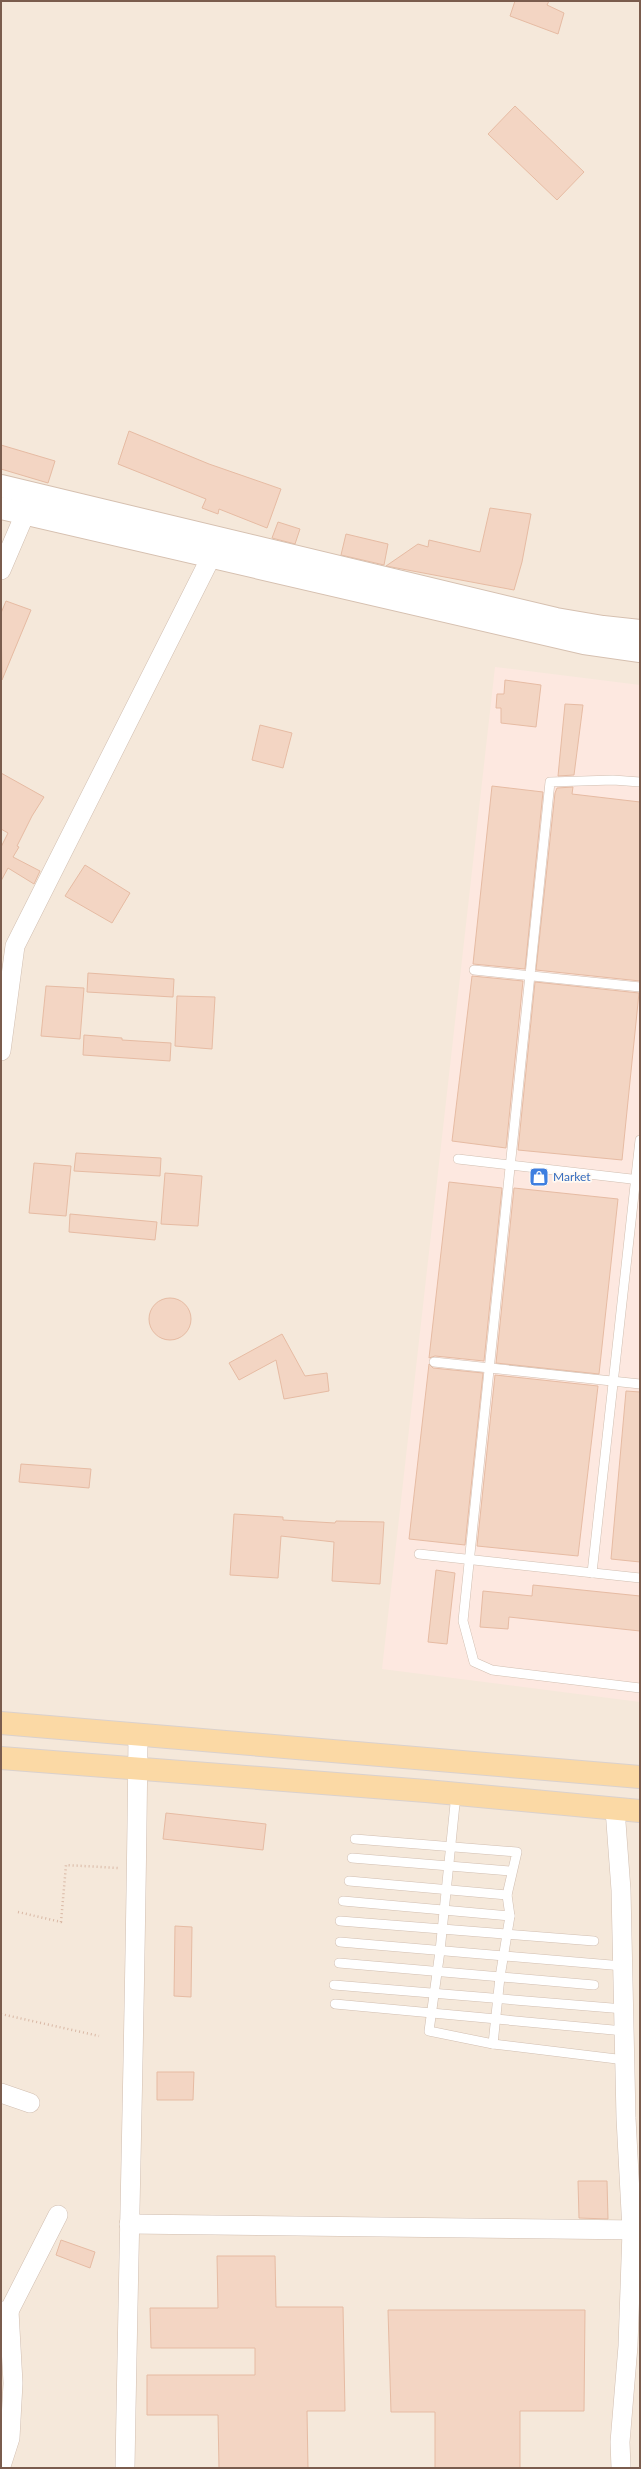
<svg xmlns="http://www.w3.org/2000/svg" width="641" height="2469" viewBox="0 0 641 2469" font-family="Lato,sans-serif">
	<rect width="100%" height="100%" fill="#fdf6ec"/>
	<rect fill="#f5e8da" x="1" y="1" width="639" height="2467"/>
	<polygon fill="#fde8e0" points="495,667 640,685 640,1702 382,1669"/>
	<g fill="#f3d5c3" stroke="#e6bba3">
		<polygon points="515,1 549,1 547,5 564,13 558,34 510,16"/>
		<polygon points="515,106 584,172 557,200 488,134"/>
		<polygon points="129,431 209,464 281,489 267,528 219,509 218,514 202,508 206,499 118,464"/>
		<polygon points="1,445 55,461 48,483 1,469"/>
		<polygon points="490,508 531,514 522,562 514,590 386,566 418,544 428,547 429,540 480,552"/>
		<polygon points="278,522 300,529 295,544 272,538"/>
		<polygon points="346,534 388,544 384,565 341,555"/>
		<polygon points="6,601 31,610 2,680 1,613"/>
		<polygon points="505,680 541,685 536,727 501,723 501,708 496,708 497,694 504,694"/>
		<polygon points="565,704 583,705 574,775 558,776"/>
		<polygon points="260,725 292,733 283,768 252,760"/>
		<polygon points="1,773 44,797 32,816 17,846 19,847 13,857 40,871 34,884 8,868 1,881 1,847 8,833 1,829"/>
		<polygon points="492,786 543,792 525,969 473,964"/>
		<polygon points="573,787 572,794 640,802 640,981 536,970 555,793 557,788"/>
		<polygon points="85,865 130,893 112,923 65,896"/>
		<polygon points="88,973 174,979 173,997 87,992"/>
		<polygon points="472,976 523,981 506,1148 452,1141"/>
		<polygon points="535,982 639,993 622,1160 518,1150"/>
		<polygon points="46,986 84,988 80,1039 41,1036"/>
		<polygon points="177,996 215,997 212,1049 175,1046"/>
		<polygon points="84,1035 122,1038 122,1040 171,1043 170,1061 83,1055"/>
		<polygon points="76,1153 161,1158 160,1176 74,1171"/>
		<polygon points="34,1163 71,1166 66,1216 29,1213"/>
		<polygon points="165,1173 202,1176 198,1226 161,1224"/>
		<polygon points="449,1182 502,1188 484,1361 435,1356 429,1358"/>
		<polygon points="514,1188 618,1199 599,1374 496,1363"/>
		<polygon points="70,1214 157,1222 155,1240 69,1232"/>
		<circle cx="170" cy="1319" r="21"/>
		<polygon points="282,1334 305,1376 327,1373 329,1391 284,1399 276,1360 239,1380 229,1363"/>
		<polygon points="429,1364 433,1368 483,1373 465,1545 409,1539"/>
		<polygon points="495,1375 598,1386 578,1556 477,1546"/>
		<polygon points="626,1391 640,1392 640,1562 611,1559"/>
		<polygon points="21,1464 91,1469 89,1488 19,1482"/>
		<polygon points="234,1514 283,1517 283,1520 335,1523 336,1521 384,1522 380,1584 332,1581 334,1542 281,1536 278,1578 230,1575"/>
		<polygon points="436,1570 455,1573 447,1644 428,1642"/>
		<polygon points="533,1585 640,1596 640,1631 509,1617 508,1629 480,1627 483,1591 532,1596"/>
		<polygon points="166,1813 266,1824 263,1850 163,1839"/>
		<polygon points="175,1926 192,1927 191,1997 174,1996"/>
		<polygon points="157,2072 194,2072 193,2100 157,2100"/>
		<polygon points="578,2181 607,2181 608,2219 579,2218"/>
		<polygon points="61,2240 95,2252 90,2268 56,2255"/>
		<polygon points="217,2256 275,2256 276,2307 343,2307 345,2411 307,2411 308,2468 219,2468 218,2415 147,2415 147,2375 255,2375 255,2348 151,2348 150,2308 218,2308"/>
		<polygon points="388,2310 585,2310 584,2411 520,2411 520,2468 435,2468 435,2412 391,2412"/>
	</g>
	<g fill="none" stroke-linecap="round" stroke-linejoin="round">
		<g stroke="#d1beb0" stroke-width="10">
			<g id="service">
				<polyline points="640,782 613,780 550,782 463,1621 474,1662 492,1670 640,1688"/>
				<polyline points="474,970 640,987"/>
				<polyline points="458,1159 640,1180"/>
				<polyline points="434,1362 640,1384"/>
				<polyline points="419,1554 640,1578"/>
				<polyline points="592,1573 640,1140"/>
				<polyline points="456,1794 440,1951 429,2031 493,2044 625,2060"/>
				<polyline points="355,1839 517,1852 507,1895 510,1916 500,1977 493,2044"/>
				<polyline points="352,1858 511,1871"/>
				<polyline points="349,1881 507,1895"/>
				<polyline points="343,1901 510,1916"/>
				<polyline points="340,1921 594,1941"/>
				<polyline points="340,1942 623,1966"/>
				<polyline points="339,1963 594,1985"/>
				<polyline points="334,1985 624,2009"/>
				<polyline points="335,2004 624,2031"/>
			</g>
		</g>
		<g stroke="#d1beb0" stroke-width="20">
			<g id="minor">
				<polyline points="1,570 25,514"/>
				<polyline points="1,1051 15,946 211,557"/>
				<polyline points="615,1809 621,1890 626,2118 632,2231 628,2346 620,2442 621,2468"/>
				<polyline points="1,2093 30,2103"/>
				<polyline points="129,2224 640,2230"/>
				<polyline points="1,2311 9,2311 58,2215"/>
				<polyline points="1,2466 10,2438 13,2383 9,2311"/>
				<path d="M 125,2468 C 129,2223 136,1979 138,1734"/>
			</g>
		</g>
		<g stroke="#d6c0b0" stroke-width="24">
			<g id="secondary">
				<polyline points="1,486 556,619 603,627 640,631"/>
				<polyline points="1,508 584,643 640,651"/>
			</g>
		</g>
		<g stroke="#dad1cd" stroke-width="24">
			<g id="primary">
				<polyline points="1,1723 640,1777"/>
				<polyline points="1,1758 426,1791 640,1811"/>
			</g>
		</g>
		<g stroke="#d9b8a5" stroke-width="2.5" stroke-dasharray="1 3" stroke-linecap="butt">
			<polyline points="18,1912 61,1922 66,1865 118,1868"/>
			<polyline points="1,2014 99,2036"/>
		</g>
		<use href="#service" stroke="#fff" stroke-width="9"/>
		<use href="#minor" stroke="#fff" stroke-width="19"/>
		<use href="#secondary" stroke="#fff" stroke-width="22"/>
		<use href="#primary" stroke="#fbd9a5" stroke-width="22"/>
	</g>
	<defs>
		<g id="shop-square" transform="scale(1)"><rect x="-9" y="-9" width="18" height="18" rx="4" fill="#3f7fe0" stroke="#fffaf3"/><path d="M-5-2.5h2.3a2.7 3.5 0 0 1 5.4 0H5L5.5 6h-11ZM-1.5-2.5h3a1.5 2.3 0 0 0-3 0Z" fill="#fff"/></g>
	</defs>
	<g fill-rule="evenodd">
		<use href="#shop-square" x="539" y="1177"/>
	</g>
	<g text-anchor="middle" stroke-width="3.5" stroke-linejoin="round" paint-order="stroke">
		<g font-size="12" fill="#366cbe" stroke="#fffaf3" text-anchor="start">
			<text x="553" y="1181">Market</text>
		</g>
	</g>
	<rect width="641" height="2469" fill="none" stroke="#7a5c4d" stroke-width="4"/>
</svg>
